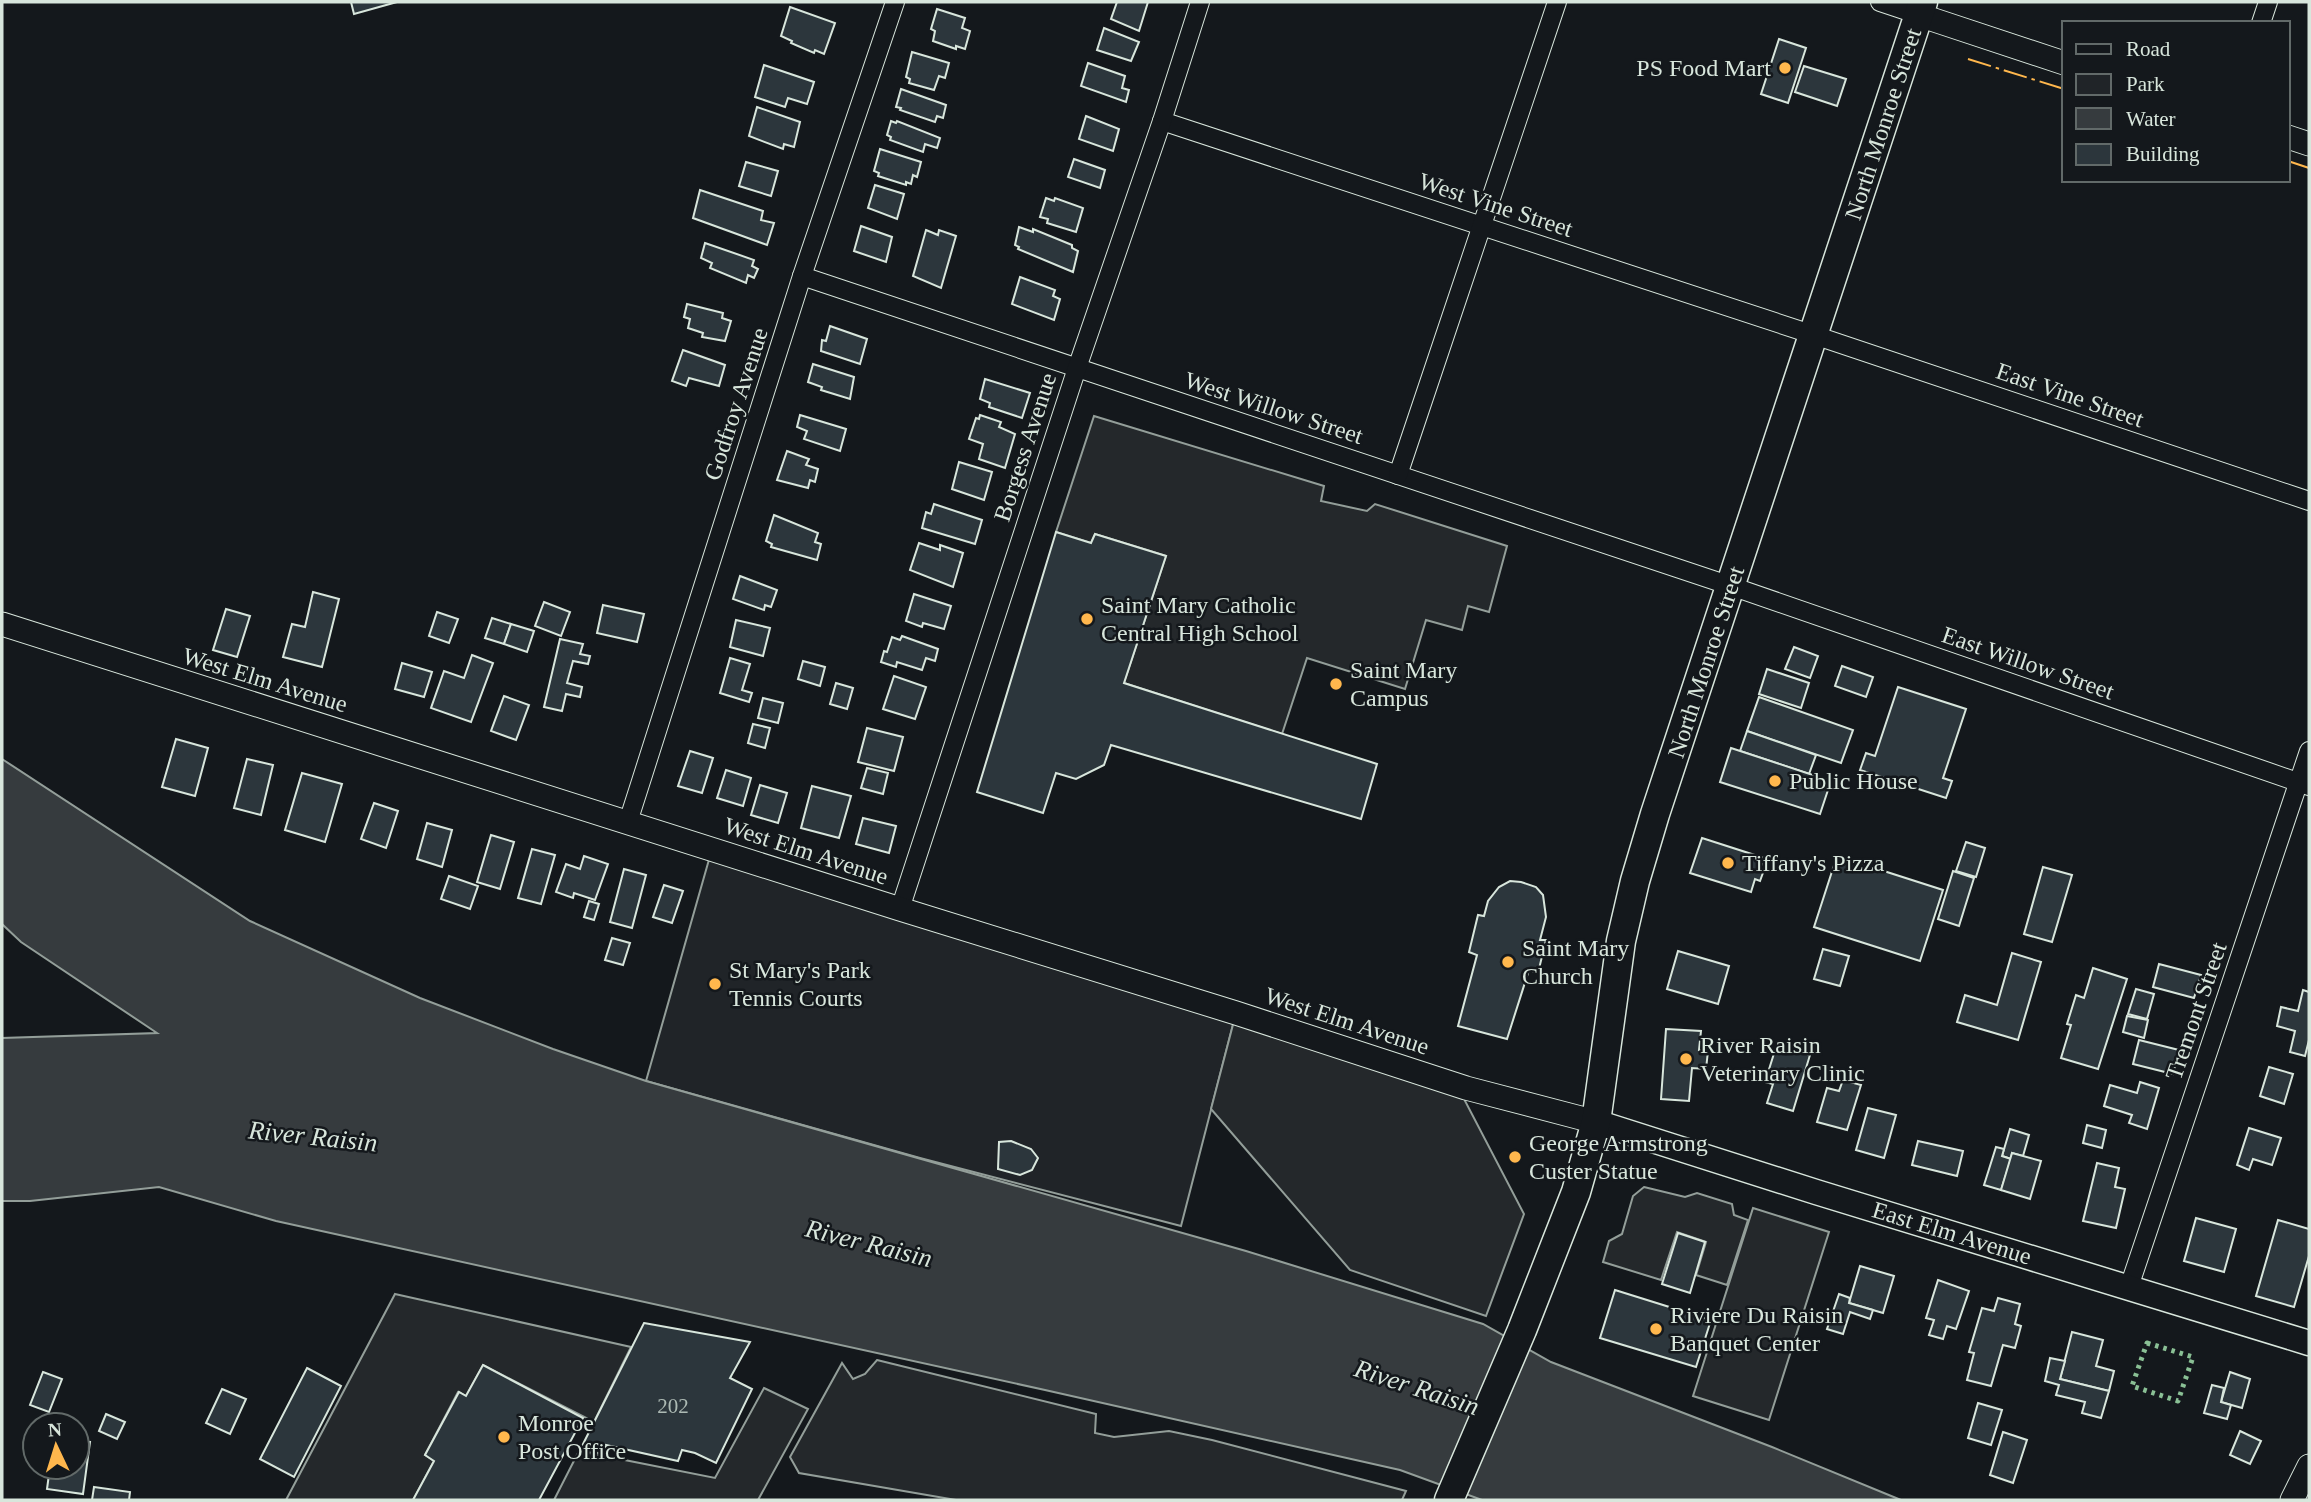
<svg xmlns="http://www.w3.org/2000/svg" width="2311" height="1502" viewBox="0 0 2311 1502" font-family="Georgia,serif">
	<rect width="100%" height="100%" fill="#14181c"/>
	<polygon fill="#202428" stroke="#939e99" stroke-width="2" points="712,849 1236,1013 1181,1226 920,1158 646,1081"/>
	<g fill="#24282b" stroke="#939e99" stroke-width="2">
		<polygon points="1094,416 1324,486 1321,501 1367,511 1375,504 1507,546 1489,612 1468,606 1462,630 1426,620 1405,689 1307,658 1282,734 1124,683 1166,556 1095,534 1091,543 1056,532"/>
		<polygon points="1236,1013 1462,1095 1524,1214 1486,1316 1350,1270 1211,1109"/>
		<polygon points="1644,1187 1685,1197 1697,1193 1732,1204 1734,1215 1748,1220 1727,1285 1696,1275 1706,1242 1677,1232 1661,1280 1603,1262 1609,1241 1622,1234 1633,1196"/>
		<polygon points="1753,1208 1829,1232 1769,1420 1693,1396"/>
		<polygon points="395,1294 631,1347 594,1422 483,1365 466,1396 458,1392 425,1455 434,1461 413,1500 286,1500"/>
		<polygon points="877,1360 1096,1414 1095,1433 1114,1437 1169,1431 1212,1440 1406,1491 1402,1500 956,1500 799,1473 790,1457 842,1363 853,1379 865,1374"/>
		<polygon points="764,1388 808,1409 758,1500 554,1500 579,1451 715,1478"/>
	</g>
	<polygon fill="#363b3e" stroke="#939e99" stroke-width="2" points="2,759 250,921 420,998 553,1049 646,1081 1246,1251 1483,1324 1551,1362 1772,1447 1901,1500 1482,1500 1400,1470 1045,1390 276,1221 159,1187 30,1201 2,1201 2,1038 157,1033 21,942 2,924"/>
	<g fill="#2c363c" stroke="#d8e6dc" stroke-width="2">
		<polygon points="351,2 397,2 354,14"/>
		<polygon points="1117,2 1148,2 1139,31 1111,19"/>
		<polygon points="790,7 835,23 824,54 815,50 814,53 791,43 792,41 781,36"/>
		<polygon points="937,9 965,18 962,28 970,31 965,49 956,46 956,49 933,41 935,31 931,29"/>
		<polygon points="1104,28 1139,42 1131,61 1097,50"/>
		<polygon points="1779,39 1806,48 1788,103 1761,94"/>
		<polygon points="912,52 949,63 945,78 939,76 934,90 909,83 910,79 906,77"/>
		<polygon points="1088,63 1125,76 1122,88 1129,90 1126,102 1081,86"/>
		<polygon points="764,65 814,82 807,104 788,98 785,107 755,97"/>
		<polygon points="1804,66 1846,79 1837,106 1795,92"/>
		<polygon points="901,89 946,105 943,118 937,116 935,122 900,110 901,108 896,107"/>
		<polygon points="757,107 800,122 794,147 784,144 783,149 749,136"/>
		<polygon points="1086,116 1119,129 1113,151 1079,139"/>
		<polygon points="891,121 896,123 897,121 940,138 937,148 925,144 923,152 890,140 891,137 887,135"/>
		<polygon points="880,149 921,162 917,177 913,175 911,184 906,182 906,185 878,176 879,173 874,171"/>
		<polygon points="1074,159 1105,170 1100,188 1068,177"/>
		<polygon points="746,162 778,171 771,196 739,186"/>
		<polygon points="875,185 904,194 897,219 868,208"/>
		<polygon points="700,190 763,211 761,220 774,223 767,245 693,218"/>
		<polygon points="1046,198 1054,201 1055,198 1083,208 1076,232 1047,223 1048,219 1040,217"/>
		<polygon points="861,226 892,237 886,262 854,251"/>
		<polygon points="1019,227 1033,232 1033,229 1072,245 1072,248 1078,251 1073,272 1018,249 1019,247 1015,245"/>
		<polygon points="926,230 938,235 939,230 956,236 941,288 913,276"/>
		<polygon points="705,243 754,260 752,266 758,269 754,278 748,275 746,283 710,268 712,263 701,258"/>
		<polygon points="1020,277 1055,290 1053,296 1060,299 1054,320 1012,304"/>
		<polygon points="687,304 723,313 722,318 731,321 725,341 702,337 703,333 688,328 690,319 684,317"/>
		<polygon points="830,326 867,339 860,364 821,351 822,340 826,341"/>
		<polygon points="683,350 725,365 719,386 689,378 686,386 672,381"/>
		<polygon points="813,364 854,377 850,399 821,390 822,387 808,382"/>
		<polygon points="985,379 1030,393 1022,418 989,407 990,403 980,399"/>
		<polygon points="800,415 846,429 840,451 804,439 807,431 797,427"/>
		<polygon points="980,415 1001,422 999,427 1015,434 1005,468 979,459 983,444 969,439 976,418 979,419"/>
		<polygon points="787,451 809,459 806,465 818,469 815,482 810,480 808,488 777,480"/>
		<polygon points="959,462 992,472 984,500 952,489"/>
		<polygon points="934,504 982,520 975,544 922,528 926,512 931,514"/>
		<polygon points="774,515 818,533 815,542 821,544 817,560 771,547 772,544 766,541"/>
		<polygon points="1056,532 1091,543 1095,534 1166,556 1124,683 1377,764 1361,819 1111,745 1104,765 1076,779 1056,773 1043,813 977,792"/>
		<polygon points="919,543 940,550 940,545 963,553 953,587 910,570"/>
		<polygon points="740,576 777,590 771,607 765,605 764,610 733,599"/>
		<polygon points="313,592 339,599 322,667 283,657 292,624 305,627"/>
		<polygon points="914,594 951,606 944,629 923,623 922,627 906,621"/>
		<polygon points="544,602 570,612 561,636 535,626"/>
		<polygon points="603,605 644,614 637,642 597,633"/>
		<polygon points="226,609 250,616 237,657 213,650"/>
		<polygon points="437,612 458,619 449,643 429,636"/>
		<polygon points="492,618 511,624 504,644 485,638"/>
		<polygon points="736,620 770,628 763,656 730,647"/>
		<polygon points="511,624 534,631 527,652 504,644"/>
		<polygon points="902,636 938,649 935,661 926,658 922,670 897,662 896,667 881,662 884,651 887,652 892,637 900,640"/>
		<polygon points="560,639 583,644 580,654 590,656 588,664 573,661 567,683 582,687 580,697 566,694 562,711 544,707"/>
		<polygon points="1794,647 1818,656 1810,678 1785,669"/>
		<polygon points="472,655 493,663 471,722 431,708 444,671 464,678"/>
		<polygon points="730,658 750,664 742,690 752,693 749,702 720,693"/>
		<polygon points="803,661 825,667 820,686 798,679"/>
		<polygon points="402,663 432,672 424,697 395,689"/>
		<polygon points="1842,666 1873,677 1866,697 1835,686"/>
		<polygon points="1767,669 1809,683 1801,708 1759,694"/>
		<polygon points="894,676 926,687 915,719 883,709"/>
		<polygon points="836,683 853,688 847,709 830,704"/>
		<polygon points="1898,687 1966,709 1943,778 1952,781 1946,798 1860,770 1866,753 1875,756"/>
		<polygon points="504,696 529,705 516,740 491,731"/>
		<polygon points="1759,697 1853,730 1841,763 1747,731"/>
		<polygon points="763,698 783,703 778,723 758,718"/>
		<polygon points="753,724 770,728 765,748 748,743"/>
		<polygon points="867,728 903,737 894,771 858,762"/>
		<polygon points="1747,731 1816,755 1809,774 1740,751"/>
		<polygon points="176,739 208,748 195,796 162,787"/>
		<polygon points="1731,748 1831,781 1820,814 1720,782"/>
		<polygon points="690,751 713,758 702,793 678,786"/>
		<polygon points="247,759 273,765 261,815 234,808"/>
		<polygon points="867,768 888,773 883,794 861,788"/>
		<polygon points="726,770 751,778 743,806 717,798"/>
		<polygon points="302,773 342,784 325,842 285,830"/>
		<polygon points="760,785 787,793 778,823 751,815"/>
		<polygon points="812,786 851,796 839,838 801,828"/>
		<polygon points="374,803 398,811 386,848 361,839"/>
		<polygon points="863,818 896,826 889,853 856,844"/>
		<polygon points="427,823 452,830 442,867 417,859"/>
		<polygon points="491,835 514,842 500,889 477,882"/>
		<polygon points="1702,838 1764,858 1760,869 1764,870 1760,881 1755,879 1751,892 1690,873"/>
		<polygon points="1966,842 1985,848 1976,877 1956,871"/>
		<polygon points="532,849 555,855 541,904 518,898"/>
		<polygon points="584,856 608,864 595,900 574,893 573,898 556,892 566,864 580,869"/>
		<polygon points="1837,856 1943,890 1920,961 1814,927"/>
		<polygon points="2043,867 2072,875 2052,942 2024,934"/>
		<polygon points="624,869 646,875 632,928 610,922"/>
		<polygon points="1953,871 1974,878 1959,926 1938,919"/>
		<polygon points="449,876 478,886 470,909 441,899"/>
		<polygon points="1510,881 1521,882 1536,887 1543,895 1546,917 1540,940 1546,940 1538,973 1529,970 1507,1039 1458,1026 1477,955 1469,952 1478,915 1484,916 1488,901 1499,887"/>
		<polygon points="664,885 683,891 672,923 653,917"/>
		<polygon points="589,901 599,904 594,920 584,917"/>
		<polygon points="612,938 630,943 623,965 605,960"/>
		<polygon points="1823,949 1849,956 1840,986 1814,979"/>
		<polygon points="1678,951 1729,966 1718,1004 1667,989"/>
		<polygon points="2012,953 2041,962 2018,1040 1957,1022 1965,995 1997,1005"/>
		<polygon points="2159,964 2201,975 2194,998 2153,987"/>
		<polygon points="2093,968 2127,979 2098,1069 2061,1058 2071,1025 2067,1024 2076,995 2084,998"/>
		<polygon points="2136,989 2154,994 2147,1019 2128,1014"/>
		<polygon points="2303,990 2309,992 2309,1040 2305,1056 2290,1052 2295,1031 2277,1026 2281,1007 2298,1011"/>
		<polygon points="2127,1016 2148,1020 2144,1038 2123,1032"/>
		<polygon points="1666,1029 1701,1031 1699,1050 1708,1051 1706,1069 1692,1068 1689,1101 1661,1099"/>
		<polygon points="2139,1040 2179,1050 2173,1074 2133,1064"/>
		<polygon points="1777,1044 1810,1055 1793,1111 1767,1103 1773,1084 1765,1082"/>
		<polygon points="2269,1067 2293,1074 2284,1104 2260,1096"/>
		<polygon points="1843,1080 1861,1085 1847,1130 1817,1122 1827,1088 1839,1091"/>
		<polygon points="2140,1082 2159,1088 2147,1129 2129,1123 2132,1115 2104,1106 2110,1085 2137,1093"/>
		<polygon points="1868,1108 1896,1115 1884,1158 1856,1150"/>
		<polygon points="2087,1125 2106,1130 2102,1148 2083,1143"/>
		<polygon points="2249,1128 2281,1138 2272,1165 2253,1159 2249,1170 2237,1165"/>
		<polygon points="2010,1129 2029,1135 2023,1156 2012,1153 2011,1159 2002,1156"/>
		<polygon points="1011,1141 1031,1149 1038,1158 1032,1170 1020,1175 998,1169 999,1142"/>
		<polygon points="1918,1141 1963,1151 1957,1176 1912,1165"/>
		<polygon points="1996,1147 2004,1149 2002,1156 2011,1159 2001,1190 1984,1185"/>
		<polygon points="2012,1153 2041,1161 2030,1199 2001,1190"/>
		<polygon points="2097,1163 2119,1168 2115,1187 2125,1189 2116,1228 2083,1221"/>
		<polygon points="2196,1218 2236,1229 2224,1272 2184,1261"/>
		<polygon points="2278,1220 2309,1229 2309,1256 2294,1307 2256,1296"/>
		<polygon points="1678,1233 1705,1242 1690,1293 1662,1284"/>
		<polygon points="1860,1266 1894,1276 1883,1313 1849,1303"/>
		<polygon points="1938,1280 1969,1291 1956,1329 1947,1326 1943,1339 1929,1335 1934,1320 1926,1318"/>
		<polygon points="1615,1290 1711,1320 1696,1367 1600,1338"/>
		<polygon points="1839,1294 1850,1298 1849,1303 1873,1310 1870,1319 1850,1312 1843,1334 1827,1329"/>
		<polygon points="1998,1298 2020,1304 2015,1324 2021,1326 2015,1348 2003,1345 1991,1386 1967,1380 1974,1353 1969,1352 1982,1308 1994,1311"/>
		<polygon points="644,1323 750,1342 730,1378 752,1389 716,1463 695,1453 682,1450 678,1461 606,1445 604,1454 580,1450"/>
		<polygon points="2072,1332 2103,1340 2096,1366 2114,1371 2109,1391 2060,1379"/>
		<polygon points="2050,1358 2065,1361 2060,1379 2109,1391 2101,1418 2082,1413 2085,1402 2056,1395 2059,1385 2045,1381"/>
		<polygon points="483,1365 583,1418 539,1500 413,1500 434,1461 425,1455 459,1392 466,1396"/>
		<polygon points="307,1368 341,1386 294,1477 260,1459"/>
		<polygon points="43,1372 62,1379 49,1412 30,1405"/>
		<polygon points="2230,1372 2250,1379 2242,1408 2221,1402"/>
		<polygon points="2212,1385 2224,1388 2221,1402 2231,1405 2227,1419 2204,1413"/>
		<polygon points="222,1389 246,1399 230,1434 206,1423"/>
		<polygon points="1978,1403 2002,1410 1991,1445 1968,1438"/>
		<polygon points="106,1414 125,1422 117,1439 99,1431"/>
		<polygon points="2240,1431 2261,1441 2250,1464 2230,1455"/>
		<polygon points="2003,1432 2027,1440 2013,1483 1990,1475"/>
		<polygon points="77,1441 90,1442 83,1494 47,1489 50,1467 77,1467"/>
		<polygon points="94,1487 130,1492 129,1500 92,1500"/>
	</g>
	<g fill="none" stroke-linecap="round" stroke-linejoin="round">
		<g stroke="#d8e6dc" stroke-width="20">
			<g id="minor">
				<polyline points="1880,2 1919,15"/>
				<polyline points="2261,23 2268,2"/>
				<polyline points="1162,121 1814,335 2309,501"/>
				<polyline points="802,276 1731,586 2309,786"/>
				<polyline points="1398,475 1557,2"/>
				<polyline points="628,822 802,276 895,2"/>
				<polyline points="900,909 1077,368 1162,121 1200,2"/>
				<polyline points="2129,1287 2309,751"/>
			</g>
		</g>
		<g stroke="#d8e6dc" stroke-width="25">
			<g id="tertiary">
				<polyline points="1919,15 2064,63"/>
				<polyline points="2288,137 2309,144"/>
				<polyline points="2,624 900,909 1236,1013 1466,1088 1596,1122"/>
				<polyline points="2292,1500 2309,1466"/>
			</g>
		</g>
		<g stroke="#d8e6dc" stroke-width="27">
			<polyline id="secondary" points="1596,1122 1816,1192 2309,1343"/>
		</g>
		<g stroke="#d8e6dc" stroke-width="31">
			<polyline id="primary" points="1449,1500 1522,1330 1576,1192 1596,1122 1621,941 1635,881 1655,814 1923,2"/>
		</g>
		<use href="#minor" stroke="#14181c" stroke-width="18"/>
		<use href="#tertiary" stroke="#14181c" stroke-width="23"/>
		<use href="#secondary" stroke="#14181c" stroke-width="24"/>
		<use href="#primary" stroke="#14181c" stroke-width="28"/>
		<polygon stroke="#8ac095" stroke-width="5" stroke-dasharray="3.5 5" stroke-linecap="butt" points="2147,1343 2193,1357 2178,1401 2132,1386"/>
		<g stroke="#ffb74d" stroke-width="2" stroke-dasharray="24 5 3.5 5" stroke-linecap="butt">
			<polyline points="1968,59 2064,89"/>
			<polyline points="2288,161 2309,168"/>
		</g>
	</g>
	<g fill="#ffb74d" stroke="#14181c" stroke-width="2.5">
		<circle cx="1785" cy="68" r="7"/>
		<circle cx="1087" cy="619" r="7"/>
		<circle cx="1336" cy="684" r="7"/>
		<circle cx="1775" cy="781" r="7"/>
		<circle cx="1728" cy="863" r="7"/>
		<circle cx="1508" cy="962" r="7"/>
		<circle cx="715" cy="984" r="7"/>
		<circle cx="1686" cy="1059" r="7"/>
		<circle cx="1515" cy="1157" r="7"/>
		<circle cx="1656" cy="1329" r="7"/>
		<circle cx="504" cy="1437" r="7"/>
	</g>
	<g text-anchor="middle" stroke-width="5" stroke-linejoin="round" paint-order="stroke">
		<g font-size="21" fill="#adbab4">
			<text x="673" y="1413">202</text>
		</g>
		<g font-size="24" fill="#d8e6dc" stroke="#14181c" text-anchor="start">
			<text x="1771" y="76" text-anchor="end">PS Food Mart</text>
			<text x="1101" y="613">Saint Mary Catholic<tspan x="1101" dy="28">Central High School</tspan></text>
			<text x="1350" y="678">Saint Mary<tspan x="1350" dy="28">Campus</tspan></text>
			<text x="1789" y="789">Public House</text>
			<text x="1742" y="871">Tiffany's Pizza</text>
			<text x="1522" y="956">Saint Mary<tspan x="1522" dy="28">Church</tspan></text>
			<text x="729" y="978">St Mary's Park<tspan x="729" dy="28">Tennis Courts</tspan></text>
			<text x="1700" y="1053">River Raisin<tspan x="1700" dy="28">Veterinary Clinic</tspan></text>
			<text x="1529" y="1151">George Armstrong<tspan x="1529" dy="28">Custer Statue</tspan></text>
			<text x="1670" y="1323">Riviere Du Raisin<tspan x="1670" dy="28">Banquet Center</tspan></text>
			<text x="518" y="1431">Monroe<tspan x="518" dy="28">Post Office</tspan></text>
		</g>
		<g font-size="24" fill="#d8e6dc" stroke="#14181c">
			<text transform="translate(1883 124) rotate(-72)" y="8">North Monroe Street</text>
			<text transform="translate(1496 205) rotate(18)" y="8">West Vine Street</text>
			<text transform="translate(2070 395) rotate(19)" y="8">East Vine Street</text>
			<text transform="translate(736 404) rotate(-72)" y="8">Godfroy Avenue</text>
			<text transform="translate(1274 408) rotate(18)" y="8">West Willow Street</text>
			<text transform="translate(1025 447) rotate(-72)" y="8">Borgess Avenue</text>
			<text transform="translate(1706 662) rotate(-72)" y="8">North Monroe Street</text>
			<text transform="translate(2028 663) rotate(19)" y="8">East Willow Street</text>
			<text transform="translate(265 680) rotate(17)" y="8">West Elm Avenue</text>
			<text transform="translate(806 851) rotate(18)" y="8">West Elm Avenue</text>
			<text transform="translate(2196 1011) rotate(-71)" y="8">Tremont Street</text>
			<text transform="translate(1347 1021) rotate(18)" y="8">West Elm Avenue</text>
			<text transform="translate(1952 1233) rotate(17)" y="8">East Elm Avenue</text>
		</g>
		<g font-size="26" font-style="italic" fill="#d8e6dc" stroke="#14181c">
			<text transform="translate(313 1136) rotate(6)" y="9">River Raisin</text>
			<text transform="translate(869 1243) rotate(14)" y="9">River Raisin</text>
			<text transform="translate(1417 1387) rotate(18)" y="9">River Raisin</text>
		</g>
	</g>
	<rect width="2311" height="1502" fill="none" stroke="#d8e6dc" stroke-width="7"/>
	<rect x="2062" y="21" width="228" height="161" fill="#14181c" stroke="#626a69" stroke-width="2"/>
	<rect x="2076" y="44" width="35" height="10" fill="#14181c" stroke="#626a69" stroke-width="2"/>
	<text x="2126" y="56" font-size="21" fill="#d8e6dc">Road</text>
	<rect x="2076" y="74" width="35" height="21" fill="#202428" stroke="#626a69" stroke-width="2"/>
	<text x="2126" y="91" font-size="21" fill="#d8e6dc">Park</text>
	<rect x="2076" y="108" width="35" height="21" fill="#363b3e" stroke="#626a69" stroke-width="2"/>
	<text x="2126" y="126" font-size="21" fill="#d8e6dc">Water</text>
	<rect x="2076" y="144" width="35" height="21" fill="#2c363c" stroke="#626a69" stroke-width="2"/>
	<text x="2126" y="161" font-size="21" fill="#d8e6dc">Building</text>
	<g transform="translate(56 1446) rotate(356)"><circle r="33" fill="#14181c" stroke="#626a69" stroke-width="2"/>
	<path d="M0-5L12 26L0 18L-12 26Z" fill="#ffb74d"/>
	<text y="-10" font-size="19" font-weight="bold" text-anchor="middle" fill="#d8e6dc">N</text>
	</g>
</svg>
